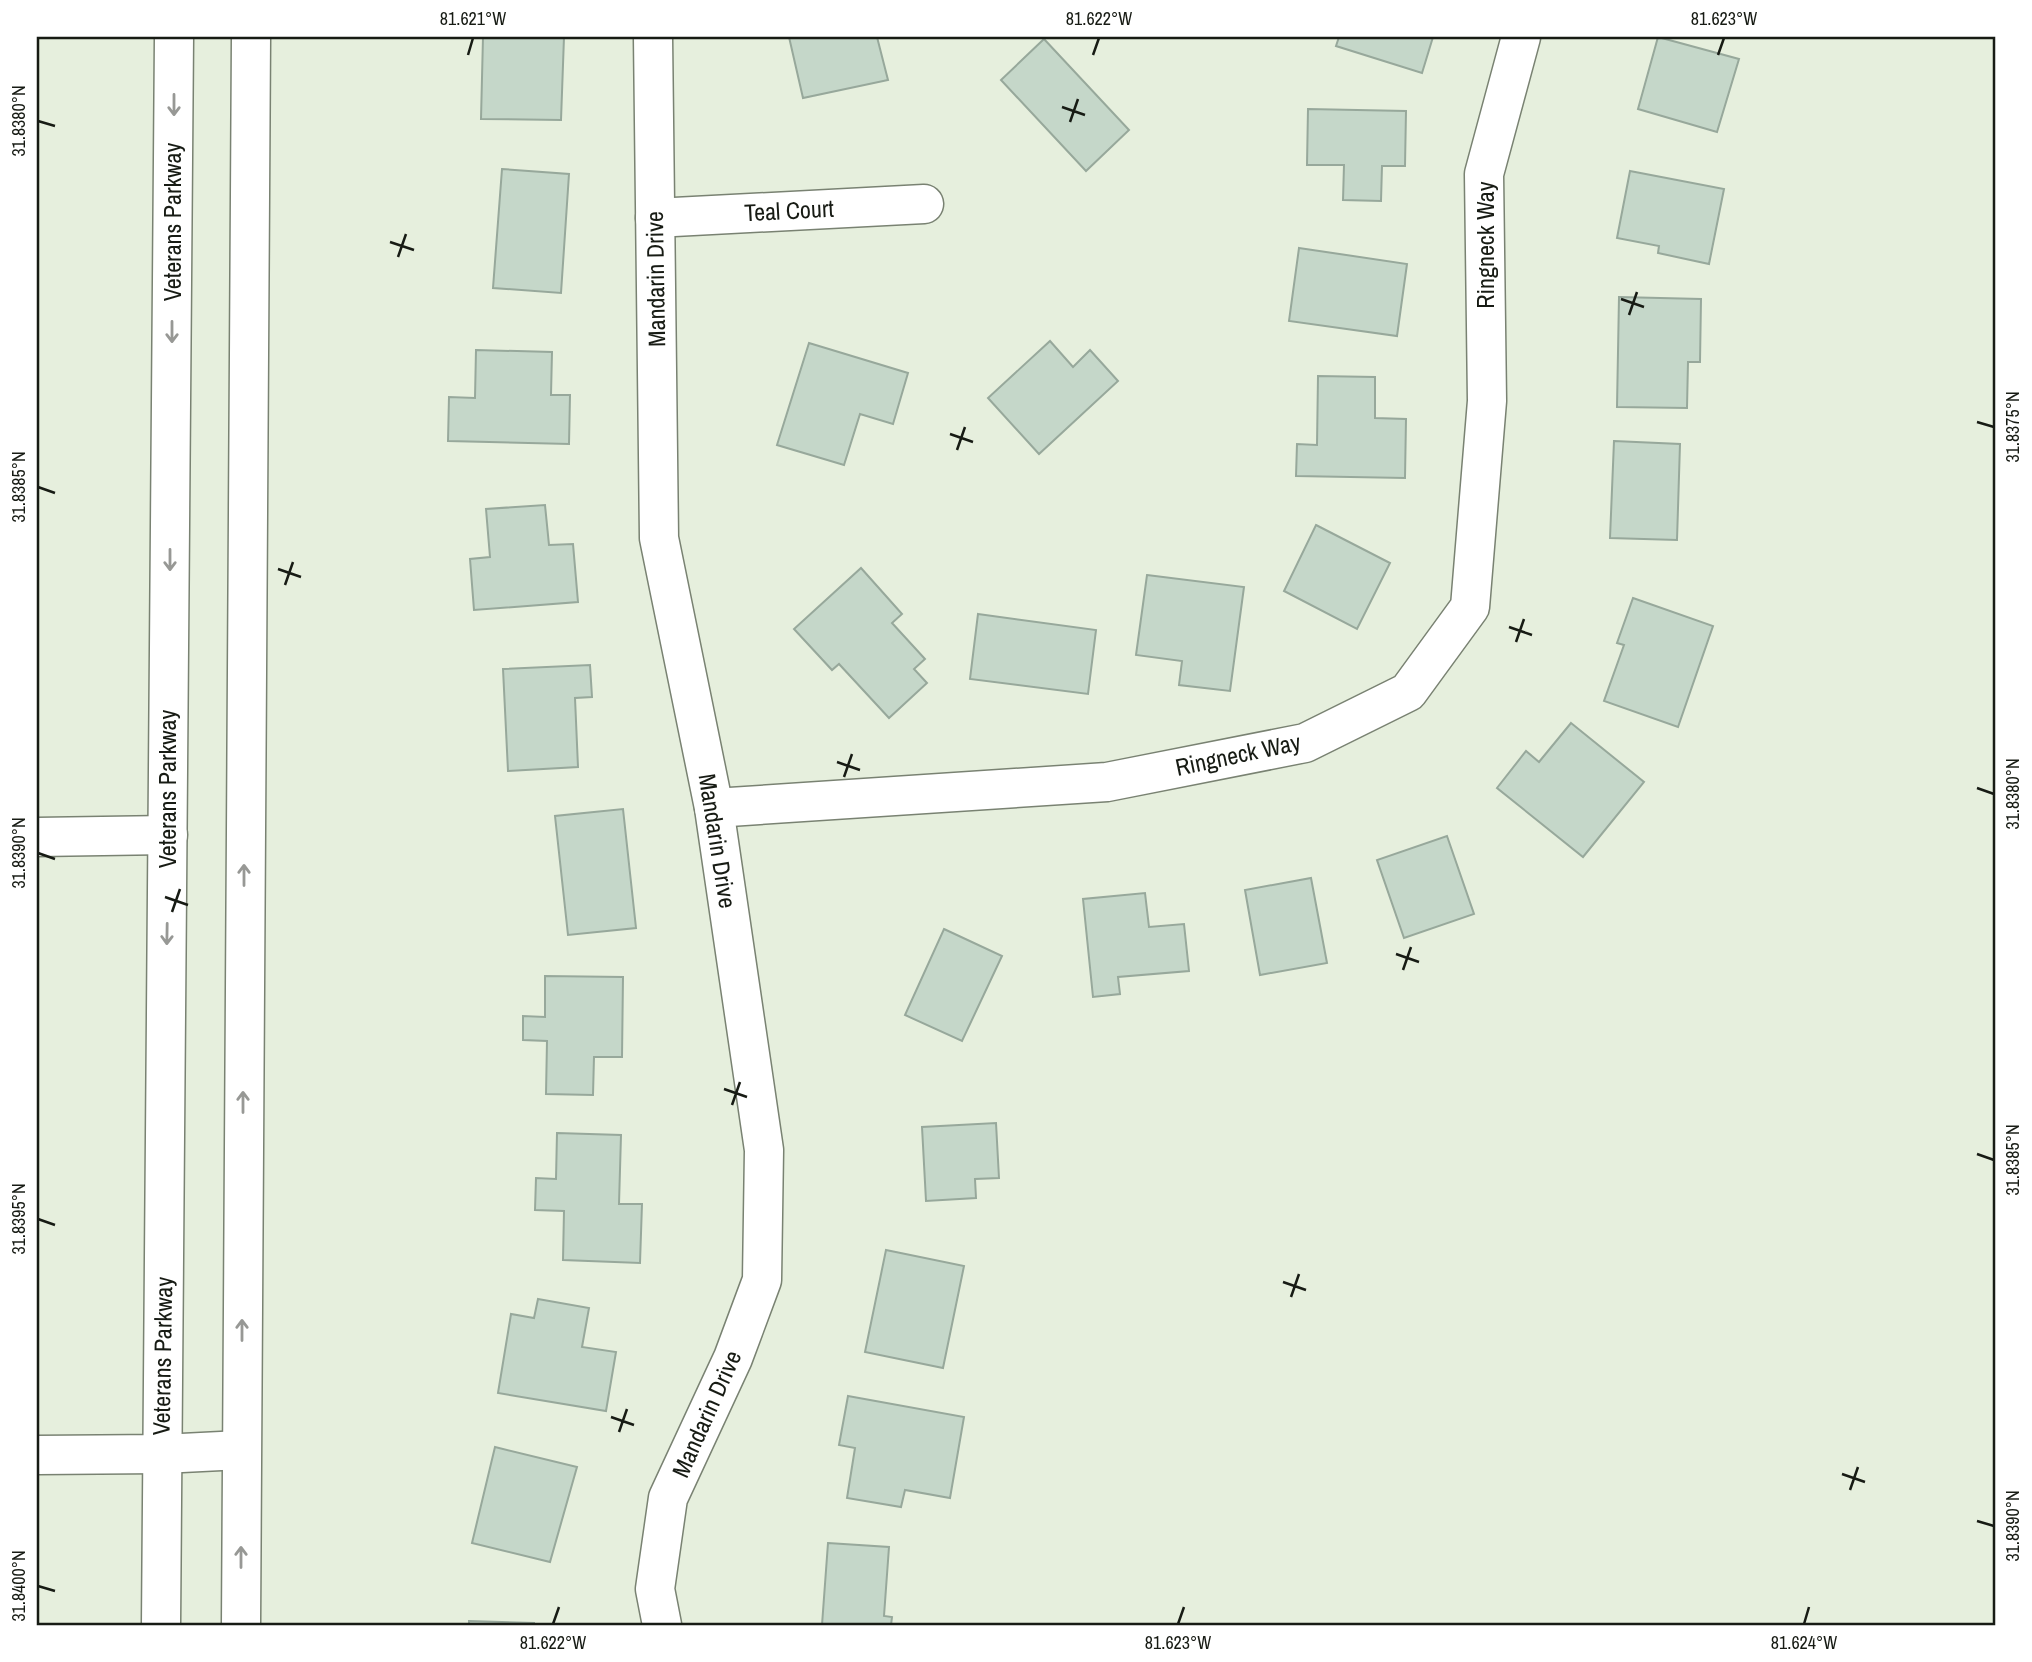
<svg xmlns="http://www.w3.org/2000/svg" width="2032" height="1662" viewBox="0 0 2032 1662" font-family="'Archivo Narrow',sans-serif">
	<rect width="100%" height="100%" fill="#e6efdd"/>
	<g fill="#c5d7c9" stroke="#97a89b" stroke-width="2">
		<polygon points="483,37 564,37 561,120 481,119"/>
		<polygon points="789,37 877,37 888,80 803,98"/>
		<polygon points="1339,37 1433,37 1422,73 1336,46"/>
		<polygon points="1658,37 1739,59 1717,132 1638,109"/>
		<polygon points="1044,39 1129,130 1086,171 1001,80"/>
		<polygon points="1308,109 1406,111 1405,166 1382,166 1381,201 1343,200 1344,165 1307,165"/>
		<polygon points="502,169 569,174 561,293 493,288"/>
		<polygon points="1630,171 1724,189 1709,264 1658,253 1659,246 1617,238"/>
		<polygon points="1299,248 1407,264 1397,336 1289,321"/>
		<polygon points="1619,297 1701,299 1700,362 1688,362 1687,408 1617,407"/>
		<polygon points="1050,341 1073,367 1090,350 1118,381 1039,454 988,398"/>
		<polygon points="809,343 908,373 893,424 860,414 844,465 777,445"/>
		<polygon points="476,350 552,352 551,395 570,395 569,444 448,441 449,397 475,398"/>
		<polygon points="1318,376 1375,377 1375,418 1406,419 1405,478 1296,476 1297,444 1317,445"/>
		<polygon points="1614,441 1680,444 1677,540 1610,538"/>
		<polygon points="545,505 549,545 573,544 578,602 474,610 470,559 490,557 486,509"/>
		<polygon points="1316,525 1390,563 1357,629 1284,591"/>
		<polygon points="861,568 902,614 892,623 925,659 914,669 927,683 889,718 839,664 832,670 794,629"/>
		<polygon points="1147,575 1244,587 1230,691 1179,685 1182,661 1136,655"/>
		<polygon points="1633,598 1713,626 1678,727 1604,701 1624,645 1617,643"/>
		<polygon points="978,614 1096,630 1088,694 970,679"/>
		<polygon points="590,665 592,697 575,698 578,767 508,771 503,669"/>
		<polygon points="1571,723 1644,782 1583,857 1497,788 1526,751 1539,762"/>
		<polygon points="623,809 636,928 568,935 555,816"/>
		<polygon points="1447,836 1474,914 1404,938 1377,860"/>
		<polygon points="1311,878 1327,963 1260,975 1245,890"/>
		<polygon points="1145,893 1149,927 1184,924 1189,971 1118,977 1120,994 1093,997 1083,899"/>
		<polygon points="944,929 1002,956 962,1041 905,1015"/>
		<polygon points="545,976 623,977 622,1057 594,1057 593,1095 546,1094 547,1041 523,1040 523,1016 545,1017"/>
		<polygon points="996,1123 999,1178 975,1179 976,1198 926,1201 922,1127"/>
		<polygon points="557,1133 621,1135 619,1204 642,1204 640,1263 563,1260 564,1211 535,1210 536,1178 556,1179"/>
		<polygon points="886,1250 964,1266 943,1368 865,1352"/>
		<polygon points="538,1299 589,1308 582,1347 616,1352 606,1411 498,1393 511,1314 534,1318"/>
		<polygon points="848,1396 964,1417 950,1498 905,1490 901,1507 847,1498 855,1448 839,1445"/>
		<polygon points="495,1447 577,1467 550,1562 472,1543"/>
		<polygon points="828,1543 889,1547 884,1616 892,1617 891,1625 822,1625"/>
		<polygon points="469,1621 534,1623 534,1625 469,1625"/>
	</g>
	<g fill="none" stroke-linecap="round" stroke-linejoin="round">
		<g stroke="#798272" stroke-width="41">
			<g id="street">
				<polyline points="653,37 659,538 714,808 764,1150 762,1280 733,1358 668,1498 655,1589 662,1625"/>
				<polyline points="655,218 924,204"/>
				<polyline points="714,808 1107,782 1305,743 1408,692 1470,607 1487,401 1484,174 1521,37"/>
				<polyline points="37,837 168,835"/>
				<polyline points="37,1455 162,1454 241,1450"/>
			</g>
		</g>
		<g stroke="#798272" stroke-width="41">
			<g id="secondary">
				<polyline points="161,1625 174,37"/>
				<polyline points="241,1625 251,37"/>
			</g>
		</g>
		<use href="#street" stroke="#fff" stroke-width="38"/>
		<use href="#secondary" stroke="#fff" stroke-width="38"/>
	</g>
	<defs><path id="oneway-shaft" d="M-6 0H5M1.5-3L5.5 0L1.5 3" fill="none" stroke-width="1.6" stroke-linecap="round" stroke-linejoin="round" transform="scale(1.75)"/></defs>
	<g stroke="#979895">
		<use href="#oneway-shaft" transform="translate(174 105) rotate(90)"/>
		<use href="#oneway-shaft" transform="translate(172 332) rotate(90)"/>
		<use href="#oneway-shaft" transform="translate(170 560) rotate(90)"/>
		<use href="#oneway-shaft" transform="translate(244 875) rotate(-90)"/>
		<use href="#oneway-shaft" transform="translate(167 934) rotate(91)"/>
		<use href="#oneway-shaft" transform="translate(243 1102) rotate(-90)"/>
		<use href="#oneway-shaft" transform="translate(242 1330) rotate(-90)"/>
		<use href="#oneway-shaft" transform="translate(241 1557) rotate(-90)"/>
	</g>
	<path fill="none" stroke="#171b14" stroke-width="2.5" d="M 468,55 L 473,38M 1093,55 L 1099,38M 1718,55 L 1724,38M 1062,107 L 1085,115M 38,121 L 55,126M 1070,122 L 1078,99M 390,242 L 414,250M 398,257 L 406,234M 1621,299 L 1644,307M 1629,315 L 1637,292M 1977,422 L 1994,427M 950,434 L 973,442M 957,450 L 965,427M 38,487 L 55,493M 278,569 L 301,577M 285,585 L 293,562M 1509,627 L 1532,635M 1516,642 L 1524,619M 837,762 L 860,770M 844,777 L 852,754M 1977,788 L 1994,794M 38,853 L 55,859M 165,897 L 188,905M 172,912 L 180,889M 1396,954 L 1419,962M 1403,970 L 1411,947M 724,1089 L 747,1097M 732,1105 L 740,1082M 1977,1154 L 1994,1160M 38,1219 L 55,1225M 1283,1282 L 1306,1290M 1291,1297 L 1299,1274M 611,1417 L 634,1425M 619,1432 L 627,1409M 1842,1474 L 1865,1482M 1850,1490 L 1858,1467M 1977,1521 L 1994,1526M 38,1586 L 55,1591M 553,1624 L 559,1607M 1178,1624 L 1184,1607M 1804,1624 L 1809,1607"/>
	<g text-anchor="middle" stroke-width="7" stroke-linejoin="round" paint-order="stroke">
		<g font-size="24" fill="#171b14" stroke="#fff">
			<text transform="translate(789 211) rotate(-3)" y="8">Teal Court</text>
			<text transform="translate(173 222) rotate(-90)" y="8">Veterans Parkway</text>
			<text transform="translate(1486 245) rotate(-90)" y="8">Ringneck Way</text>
			<text transform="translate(656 279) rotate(-91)" y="8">Mandarin Drive</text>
			<text transform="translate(1238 755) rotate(-12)" y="8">Ringneck Way</text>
			<text transform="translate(168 789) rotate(-90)" y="8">Veterans Parkway</text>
			<text transform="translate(717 841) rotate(81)" y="8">Mandarin Drive</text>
			<text transform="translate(163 1356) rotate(-89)" y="8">Veterans Parkway</text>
			<text transform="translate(707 1414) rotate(-66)" y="8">Mandarin Drive</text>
		</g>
	</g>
	<rect width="2032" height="1662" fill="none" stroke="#ffffff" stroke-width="77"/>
	<rect x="38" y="38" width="1956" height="1586" fill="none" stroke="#171b14" stroke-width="2.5"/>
	<g font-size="18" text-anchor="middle" fill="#171b14">
		<text x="473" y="25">81.621°W</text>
		<text x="1099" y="25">81.622°W</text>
		<text x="1724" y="25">81.623°W</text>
		<text transform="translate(19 121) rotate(-90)" y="6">31.8380°N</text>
		<text transform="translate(2013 427) rotate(-90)" y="6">31.8375°N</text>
		<text transform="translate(19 487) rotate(-90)" y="6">31.8385°N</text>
		<text transform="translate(2013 794) rotate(-90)" y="6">31.8380°N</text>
		<text transform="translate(19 853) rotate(-90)" y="6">31.8390°N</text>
		<text transform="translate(2013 1160) rotate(-90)" y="6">31.8385°N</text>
		<text transform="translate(19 1219) rotate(-90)" y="6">31.8395°N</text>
		<text transform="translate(2013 1526) rotate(-90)" y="6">31.8390°N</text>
		<text transform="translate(19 1586) rotate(-90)" y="6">31.8400°N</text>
		<text x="553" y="1649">81.622°W</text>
		<text x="1178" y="1649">81.623°W</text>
		<text x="1804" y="1649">81.624°W</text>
	</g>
</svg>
